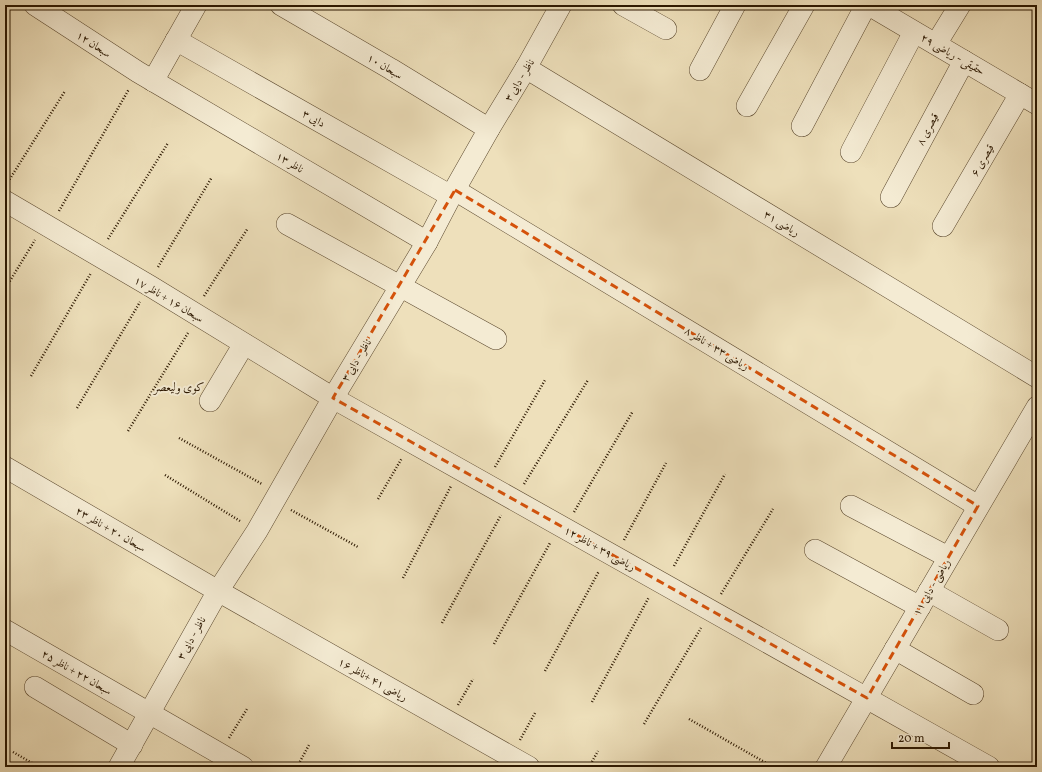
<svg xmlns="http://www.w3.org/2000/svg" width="1042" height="772" viewBox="0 0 1042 772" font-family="Vollkorn,Amiri,serif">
	<rect width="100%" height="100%" fill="#eee0bb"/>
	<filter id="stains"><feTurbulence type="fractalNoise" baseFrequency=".005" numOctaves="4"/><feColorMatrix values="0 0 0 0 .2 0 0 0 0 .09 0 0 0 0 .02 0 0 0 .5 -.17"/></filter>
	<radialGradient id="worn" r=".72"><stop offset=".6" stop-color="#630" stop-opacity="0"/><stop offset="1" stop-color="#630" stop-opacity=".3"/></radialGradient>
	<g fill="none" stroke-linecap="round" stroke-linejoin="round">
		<g stroke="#5c492f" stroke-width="22">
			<g id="minor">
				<polyline points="35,5 138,72 427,242"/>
				<polyline points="281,5 391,69 489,129"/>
				<polyline points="623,5 666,29"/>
				<polyline points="869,5 1037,104"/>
				<polyline points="176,40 451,196"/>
				<polyline points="936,44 960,5"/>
				<polyline points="526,68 1037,377"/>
				<polyline points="700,70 735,5"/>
				<polyline points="153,81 196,5"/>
				<polyline points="747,106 804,5"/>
				<polyline points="802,126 866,5"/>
				<polyline points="851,152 914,32"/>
				<polyline points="455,190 978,506"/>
				<polyline points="891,197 964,61"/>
				<polyline points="5,201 150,286 333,398 989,767"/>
				<polyline points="287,224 496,339"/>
				<polyline points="943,226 1020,94"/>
				<polyline points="210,401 244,344"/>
				<polyline points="5,467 218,591 529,767"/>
				<polyline points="851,506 948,557"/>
				<polyline points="815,550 920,607"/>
				<polyline points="929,591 998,630"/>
				<polyline points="5,630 243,767"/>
				<polyline points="895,649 973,694"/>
				<polyline points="35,687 132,745"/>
				<polyline points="119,767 218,591 257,531 333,398 427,242 451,196 489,129 526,68 561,5"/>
				<polyline points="826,767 1037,407"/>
			</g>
		</g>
		<g stroke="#2b1700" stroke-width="2.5" stroke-dasharray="1 2" stroke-linecap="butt">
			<polyline points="8,182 65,91"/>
			<polyline points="59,211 129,89"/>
			<polyline points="108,239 168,143"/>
			<polyline points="158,267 212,177"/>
			<polyline points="5,289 35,240"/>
			<polyline points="204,296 248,228"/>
			<polyline points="31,376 91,273"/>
			<polyline points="77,408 140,302"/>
			<polyline points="128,431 188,333"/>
			<polyline points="179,438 262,484"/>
			<polyline points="495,467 545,380"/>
			<polyline points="165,475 240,521"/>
			<polyline points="524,484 588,380"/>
			<polyline points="378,499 402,458"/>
			<polyline points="291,510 358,547"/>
			<polyline points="574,512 633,411"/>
			<polyline points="624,540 666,463"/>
			<polyline points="674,566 725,474"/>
			<polyline points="403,578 451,486"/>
			<polyline points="721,594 773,509"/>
			<polyline points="442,623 501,515"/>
			<polyline points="494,644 550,543"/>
			<polyline points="545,671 599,571"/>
			<polyline points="592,702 649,597"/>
			<polyline points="458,705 473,679"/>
			<polyline points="689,719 773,767"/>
			<polyline points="644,724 701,628"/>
			<polyline points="229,738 247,709"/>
			<polyline points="520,740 535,713"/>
			<polyline points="13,752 39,767"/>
			<polyline points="297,767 309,745"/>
			<polyline points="589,767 598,751"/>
		</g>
		<use href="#minor" stroke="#f4ebd3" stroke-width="21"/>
	</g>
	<path fill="none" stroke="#d5520b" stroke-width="3" stroke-dasharray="8 5" stroke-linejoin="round" d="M 455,190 L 978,506 L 867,698 L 333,398 Z"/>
	<g text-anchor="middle" stroke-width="4" stroke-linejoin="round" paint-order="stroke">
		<g font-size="11" fill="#2b1700" stroke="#f4ebd3">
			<text transform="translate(94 44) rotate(33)" y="4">سبحان ۱۲</text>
			<text transform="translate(953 54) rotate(30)" y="4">حقیقی - ریاضی ۲۹</text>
			<text transform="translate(385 66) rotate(31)" y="4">سبحان ۱۰</text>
			<text transform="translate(519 80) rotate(-59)" y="4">ناظر - دایی ۳</text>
			<text transform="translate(314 118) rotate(29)" y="4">دایی ۳</text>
			<text transform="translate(927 129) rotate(-62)" y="4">قیصری ۸</text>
			<text transform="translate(982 160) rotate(-60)" y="4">قیصری ۶</text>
			<text transform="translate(290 162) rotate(31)" y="4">ناظر ۱۳</text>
			<text transform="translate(782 223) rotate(31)" y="4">ریاضی ۳۱</text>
			<text transform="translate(169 299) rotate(31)" y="4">سبحان ۱۶ + ناظر ۱۷</text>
			<text transform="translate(717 348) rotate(31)" y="4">ریاضی ۳۳ + ناظر ۸</text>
			<text transform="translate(356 360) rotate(-59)" y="4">ناظر - دایی ۳</text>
			<text transform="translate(111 529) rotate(30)" y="4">سبحان ۲۰ + ناظر ۲۳</text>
			<text transform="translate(600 548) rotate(29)" y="4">ریاضی ۳۹ + ناظر ۱۲</text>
			<text transform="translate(931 587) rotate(-60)" y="4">ریاضی - دایی ۱۱</text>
			<text transform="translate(191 638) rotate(-61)" y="4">ناظر - دایی ۳</text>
			<text transform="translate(77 672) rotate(30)" y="4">سبحان ۲۲ + ناظر ۲۵</text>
			<text transform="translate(373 679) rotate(29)" y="4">ریاضی ۴۱ +ناظر ۱۶</text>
		</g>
		<g font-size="12" fill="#2b1700" stroke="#f4ebd3">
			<text x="179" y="391">کوی ولیعصر</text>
		</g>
	</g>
	<rect width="1042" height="772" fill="none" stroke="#eee0bb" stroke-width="20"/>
	<rect x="6" y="6" width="1030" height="760" fill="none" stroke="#2b1700" stroke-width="2"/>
	<rect x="10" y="10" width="1022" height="752" fill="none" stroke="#2b1700"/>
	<path d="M892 742v6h57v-6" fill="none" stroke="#2b1700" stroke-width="2"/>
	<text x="898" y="742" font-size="12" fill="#2b1700" stroke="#f4ebd3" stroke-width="3" paint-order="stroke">20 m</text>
	<rect width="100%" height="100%" filter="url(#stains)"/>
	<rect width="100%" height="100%" fill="url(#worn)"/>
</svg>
